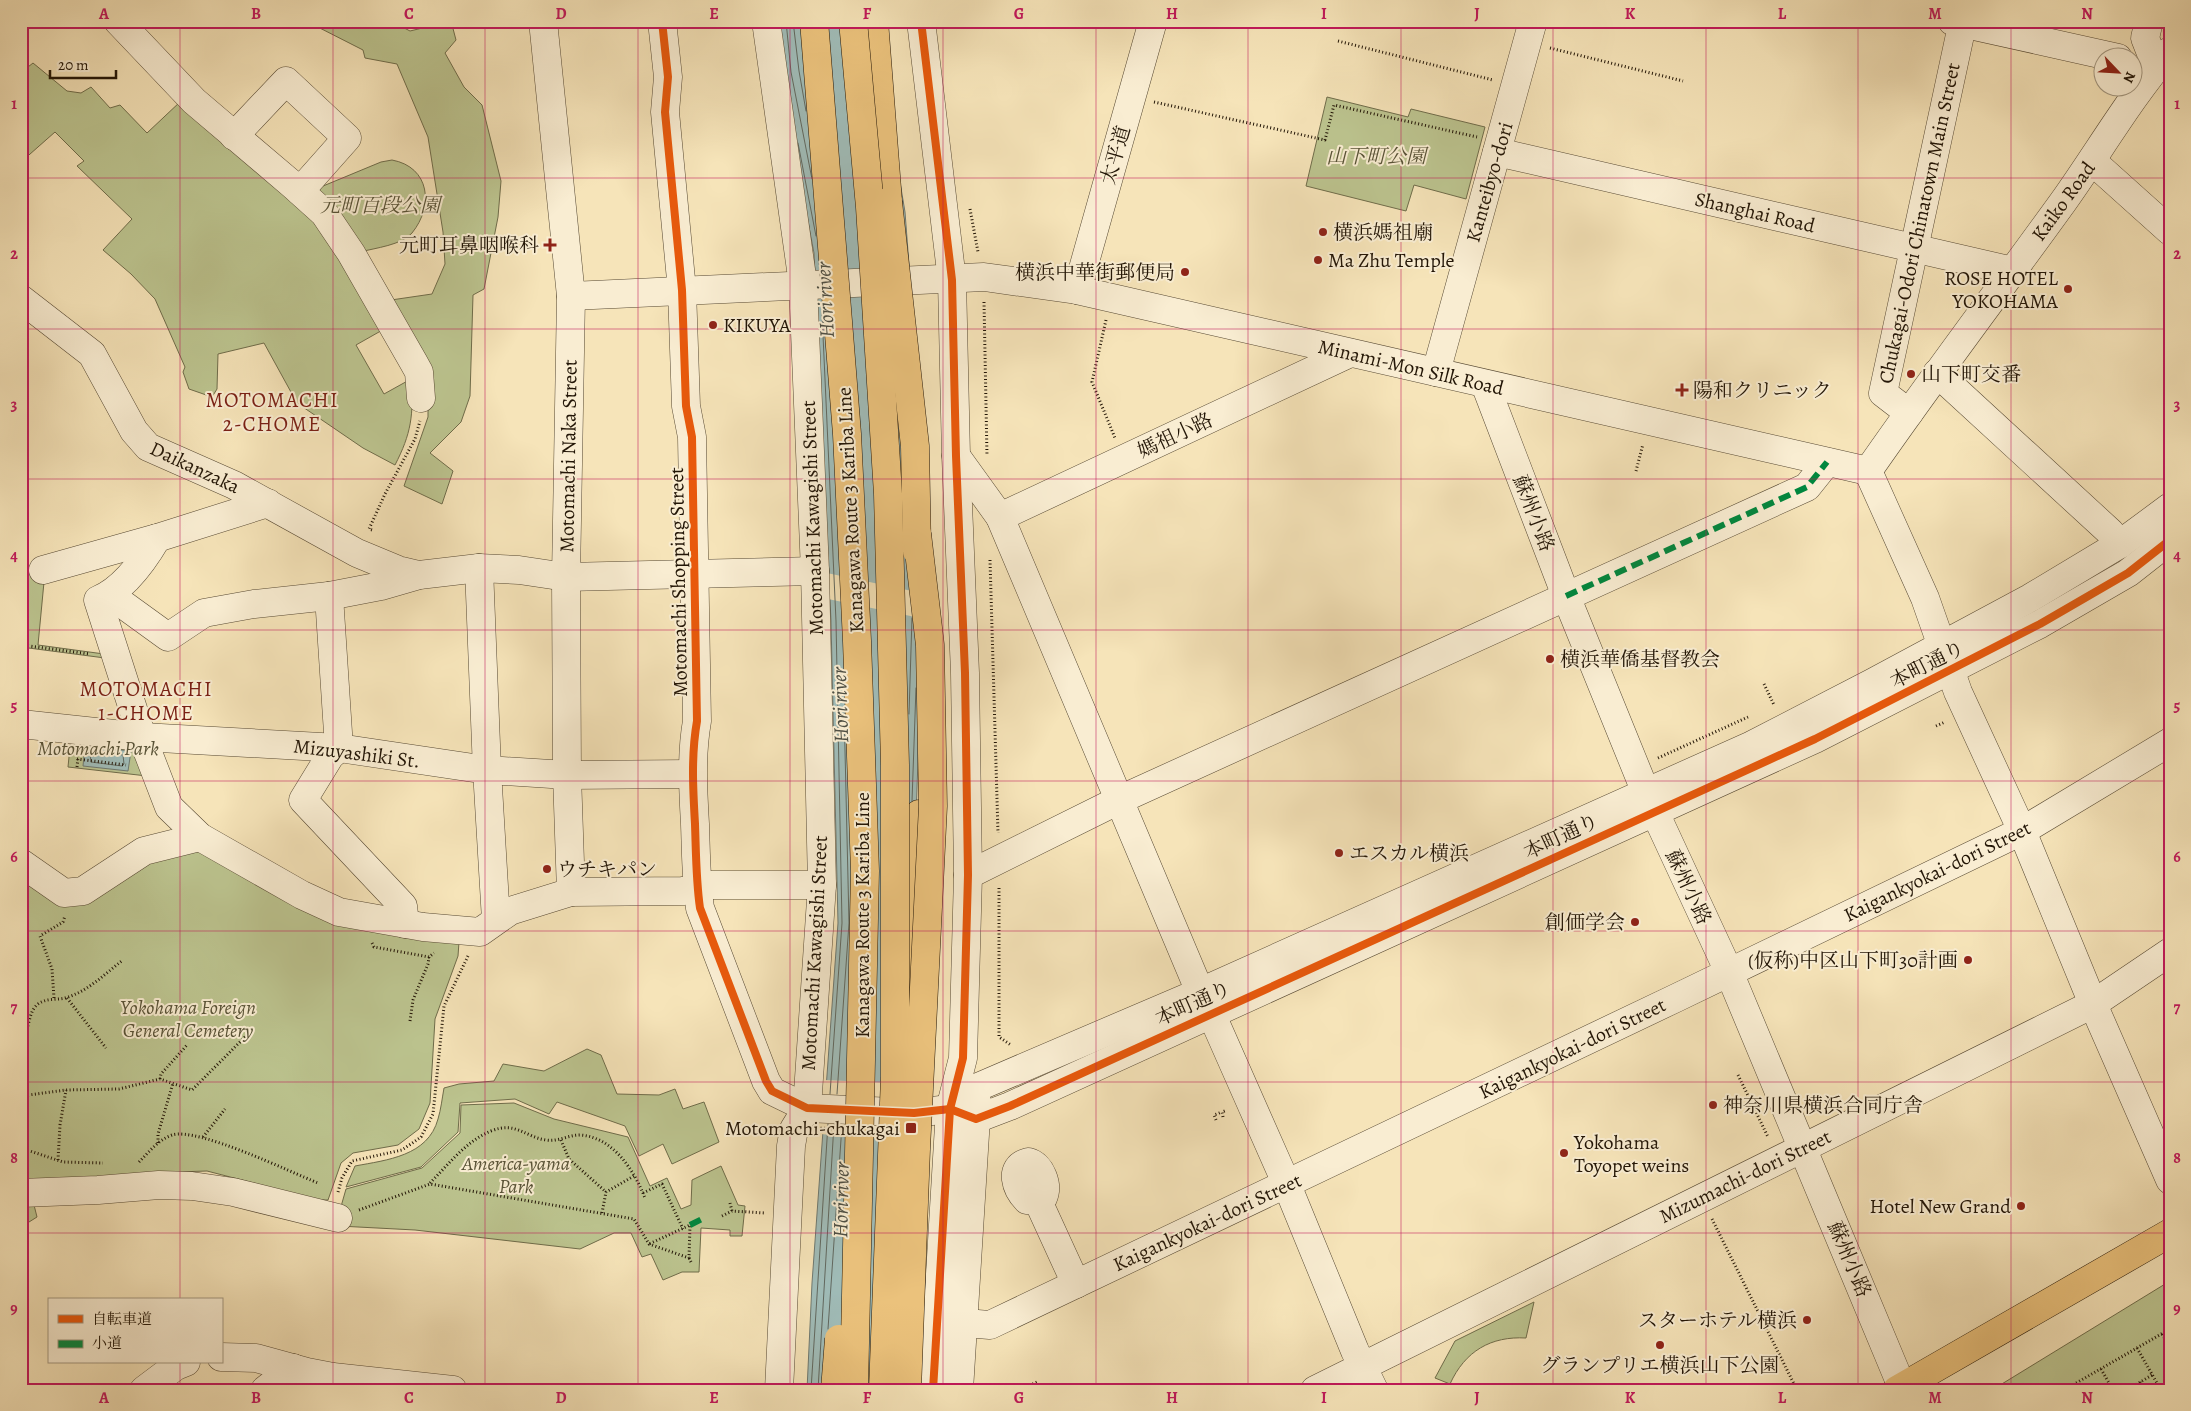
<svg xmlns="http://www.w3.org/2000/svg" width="2191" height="1411" viewBox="0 0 2191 1411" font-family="Alegreya,'Noto Serif JP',serif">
	<rect width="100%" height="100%" fill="#f6e4b9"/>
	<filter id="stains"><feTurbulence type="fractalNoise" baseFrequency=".004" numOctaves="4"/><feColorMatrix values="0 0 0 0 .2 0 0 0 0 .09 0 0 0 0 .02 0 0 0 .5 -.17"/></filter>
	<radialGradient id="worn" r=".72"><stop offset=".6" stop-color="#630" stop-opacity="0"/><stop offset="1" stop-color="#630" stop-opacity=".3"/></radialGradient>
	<g fill="#bcc48f" stroke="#6f6c4a">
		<polygon points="306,21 391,21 410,31 451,21 456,40 445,53 464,87 482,105 501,181 498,217 484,289 473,295 470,396 461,422 430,453 453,471 442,504 404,486 428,417 428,365 391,300 432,294 445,264 443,232 428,137 397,64 365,58 363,50"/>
		<path d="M 33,63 L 67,91 L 81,93 L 91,87 L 110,108 L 120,105 L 147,133 L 181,101 L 307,205 L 386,328 L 356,345 L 384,394 L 411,379 C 414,415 411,434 395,465 L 363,448 L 297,403 L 264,343 L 218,354 L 217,389 L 212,397 L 189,389 L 183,372 L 185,367 L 155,299 L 131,274 L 103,250 L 132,219 L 77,166 L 84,161 L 55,132 L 21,162 L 21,70 L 23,71 Z"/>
		<polygon points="1327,97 1408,117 1411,109 1485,127 1466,199 1414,185 1406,211 1306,186"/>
		<path d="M 392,160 C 430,167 434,206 412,233 C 402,245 375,248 360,252 L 311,191 L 381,162 Z"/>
		<polygon points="21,559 44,582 38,645 104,654 105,658 21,647"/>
		<polygon points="132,729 147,776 68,767 71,737"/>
		<polygon points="189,848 459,942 458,956 435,1019 430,1103 419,1129 398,1145 353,1153 341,1163 328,1200 319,1200 207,1171 145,1173 21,1184 21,874 65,902 149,858"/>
		<path d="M 587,1049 L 601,1055 L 617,1094 L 659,1095 L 675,1089 L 683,1109 L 704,1102 L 719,1142 L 672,1164 L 663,1144 L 639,1156 L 625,1126 L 557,1102 L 549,1114 L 515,1099 L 460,1103 L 458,1132 L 421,1167 L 346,1187 L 355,1166 C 387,1160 428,1156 438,1119 C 441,1109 442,1099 444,1088 L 459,1084 L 494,1081 L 503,1064 L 544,1071 Z"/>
		<polygon points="514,1103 554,1119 628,1137 650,1186 667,1178 681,1209 691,1205 692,1180 721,1166 738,1205 745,1206 742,1236 730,1236 730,1230 701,1228 699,1272 682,1272 663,1280 651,1254 642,1257 631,1233 614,1233 580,1249 415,1230 339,1226 340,1210 346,1189 422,1168 460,1133 461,1105"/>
		<polygon points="21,1201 34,1205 37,1217 21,1227"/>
		<polygon points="2170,1281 2170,1390 1992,1390"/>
		<path d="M 1534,1302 L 1526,1338 C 1491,1336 1465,1351 1450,1384 L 1435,1378 L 1455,1341 Z"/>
	</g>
	<g fill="#a0bcb8" stroke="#6e7971">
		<polygon points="775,21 873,21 905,212 913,317 924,588 896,1390 807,1390 812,1283 838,923 831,621 814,253 780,74"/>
		<polygon points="85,746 131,751 128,771 83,766"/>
	</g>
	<g fill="#f6e4b9">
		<polygon points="827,573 926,594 925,619 828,599"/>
		<polygon points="824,1080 914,1084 912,1141 820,1134"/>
	</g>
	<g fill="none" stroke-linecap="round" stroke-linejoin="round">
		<g stroke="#61685f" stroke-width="1">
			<polyline points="786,21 791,72 812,179"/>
			<polyline points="793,21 799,71 806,111"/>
			<polyline points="798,143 816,236"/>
			<polyline points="822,313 836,621 842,923 830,1094"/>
			<polyline points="909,714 912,618"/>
			<polygon points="92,752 123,755 124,764 122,766 91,762 90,754"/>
			<polyline points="912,801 916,688"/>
			<polyline points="837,1094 849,923 844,707"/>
			<polyline points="828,1329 842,1125"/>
			<polyline points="811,1390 828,1124"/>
			<polyline points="818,1390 834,1124"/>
		</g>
		<g stroke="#574933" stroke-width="29">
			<g id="minor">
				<polyline points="118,21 194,101 294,186 324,213 351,253 414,363 419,372 421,398"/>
				<polyline points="543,21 571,296 566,577 567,775 571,892"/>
				<path d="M 662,21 L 668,77 L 665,112 L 682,290 L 686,406 L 692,437 L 697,721 C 691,755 693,790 695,824 C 696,852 696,881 700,908 L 766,1081 L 772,1091 L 807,1108 L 914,1113 L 950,1109 L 976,1119 L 1010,1106 L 1815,739 L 2040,624 L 2128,573 L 2170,540"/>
				<polyline points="766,21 803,284 815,571 822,885 807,1108"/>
				<polyline points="921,21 952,280 956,456 965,673 968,875 963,1058 950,1109 933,1390"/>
				<polyline points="1952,21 2118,58"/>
				<polyline points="2149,21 2145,38 2156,66"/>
				<polyline points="234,136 286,81 347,138 300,191"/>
				<polyline points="1497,152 2013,271"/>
				<polyline points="2092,161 2170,231"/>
				<polyline points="1077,290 1153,21"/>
				<polyline points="571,296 984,277 1077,290 1868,471"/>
				<polyline points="21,299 92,354 134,431 148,447 234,485 357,553 398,570 419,575"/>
				<polyline points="1436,372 1533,21"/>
				<polyline points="1937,373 2110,532 2120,544"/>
				<polyline points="1485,384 1566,596 1646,793 1729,972 1902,1387"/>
				<polyline points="1909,413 1883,393 1963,21"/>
				<polyline points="956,456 1000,517 1200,992"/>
				<polyline points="1868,471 1925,598 1958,692 2022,831 2093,1004 2170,1180"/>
				<path d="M 1868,471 C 1931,380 1998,292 2063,202 C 2098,153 2131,96 2170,51"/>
				<polyline points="1000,517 1350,353"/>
				<path d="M 157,538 C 143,562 124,589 98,600 L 142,737 L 169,807 L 200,837 L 302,895 L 339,912 L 423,927 L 480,932 L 510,911 L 571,892 L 683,891 L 711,885 L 822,885"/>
				<polyline points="479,568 487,770 496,920"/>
				<polyline points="43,570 157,538 268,503"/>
				<polyline points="110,595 168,637 204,613 254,604 329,596 381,586 419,575 479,568 519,570 566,577 815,571"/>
				<polyline points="329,596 339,748 330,756 303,800 403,906 405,924"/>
				<polyline points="21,724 142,737 339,748 487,770 567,775 692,774"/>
				<polyline points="21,863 64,893 83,891 144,851 200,837"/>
				<polyline points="968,875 1119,800 1807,487 1827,462"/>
				<polyline points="1211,1013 1287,1185 1355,1351 1374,1390"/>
				<polyline points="950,1109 978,1087 1200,992 1752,745 1872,683 2030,598 2120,544 2170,507"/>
				<path d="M 1028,1162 C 1041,1165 1049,1185 1043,1198 L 1038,1201 L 1027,1200 C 1016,1189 1008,1167 1028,1162 Z"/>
				<polyline points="21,1193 98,1190 159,1185 192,1186 233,1192 338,1218"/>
				<polyline points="1038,1201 1076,1284"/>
				<polyline points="964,1323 990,1325 1676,998 2022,831 2170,742"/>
				<polyline points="221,1357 256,1358 307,1372 333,1377 453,1390"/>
				<polyline points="144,1390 176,1366 186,1362"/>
				<polyline points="265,1390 293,1368"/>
				<polyline points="779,1390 791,1146 794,1129 807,1108"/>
				<polyline points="959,1390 977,1102"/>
				<polyline points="1315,1390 2093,1004 2170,952"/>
			</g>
		</g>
		<g stroke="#221506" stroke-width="29">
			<polyline id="major" points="1897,1390 2170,1233"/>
		</g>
		<g stroke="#221506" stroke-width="29">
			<g id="highway">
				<polyline points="874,21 888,202"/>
				<polyline points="905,992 919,814"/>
			</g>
		</g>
		<g stroke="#221506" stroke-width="3" stroke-dasharray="1 2.5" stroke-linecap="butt">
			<polyline points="1338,41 1493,80"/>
			<polyline points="1550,48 1683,81"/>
			<polyline points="1154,102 1325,140 1334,105 1477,137"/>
			<polyline points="970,209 978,252"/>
			<polyline points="984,302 987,456"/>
			<polyline points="1106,320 1092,382 1115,438"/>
			<polyline points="1636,471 1643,444"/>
			<polyline points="372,530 369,529 385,494 415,439 420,421"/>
			<polyline points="21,549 26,555"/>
			<polyline points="990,560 998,833"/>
			<polyline points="21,645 90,654"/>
			<polyline points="1764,684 1774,705"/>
			<polyline points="1936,726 1945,722"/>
			<polyline points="1658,758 1748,717"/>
			<polyline points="77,759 126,765"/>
			<polyline points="77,767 78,758"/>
			<polyline points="999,888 999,1037 1011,1045"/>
			<polyline points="372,943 374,947 429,957 434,953"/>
			<polyline points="54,998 52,969 40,936 63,922 65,916"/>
			<polyline points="67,998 106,1048"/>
			<polyline points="410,1021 413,1000 428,964 429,957"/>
			<path d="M 21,1038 C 31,1029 27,1013 38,1004 C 48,997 58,1001 68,997 C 88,991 106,973 123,960"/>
			<polyline points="1738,1075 1768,1137"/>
			<polyline points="160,1079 161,1074 187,1045"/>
			<polyline points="21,1096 66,1090 119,1089 160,1079 192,1090 248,1034"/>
			<polyline points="1223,1117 1222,1112 1227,1110"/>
			<polyline points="1216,1120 1214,1115 1222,1112"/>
			<polyline points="203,1137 225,1109"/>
			<polyline points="561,1140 569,1159 606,1192"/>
			<polyline points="158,1143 158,1134 173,1083"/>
			<polyline points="21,1148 63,1162 103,1163"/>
			<polyline points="58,1160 60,1125 66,1090"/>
			<path d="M 139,1162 C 149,1152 158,1140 172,1135 C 198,1127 290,1172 318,1183"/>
			<path d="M 430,1183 C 448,1165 466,1141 491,1131 C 516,1121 525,1137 546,1140 C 558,1142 568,1135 580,1135 C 613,1137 634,1170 645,1198"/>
			<polyline points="338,1192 342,1178 352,1161 402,1150 421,1137 433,1114 444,1006 468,956"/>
			<polyline points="643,1193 662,1184 683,1229"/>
			<polyline points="730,1203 732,1211"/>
			<polyline points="359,1210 430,1184 634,1219 649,1244 689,1258 690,1225 649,1244"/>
			<polyline points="602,1213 606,1192 634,1176"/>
			<polyline points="722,1216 732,1211 765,1213"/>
			<polyline points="1712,1219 1797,1390"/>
			<polyline points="689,1258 692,1264"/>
			<polyline points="2162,1334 2170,1347"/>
			<polyline points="2137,1348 2161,1390"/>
			<polyline points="2101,1369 2113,1390"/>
			<polyline points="2140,1382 2144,1390"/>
			<polyline points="1020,1390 1037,1382 1041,1390"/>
			<polyline points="2064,1390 2170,1329"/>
			<polyline points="2127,1390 2152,1375"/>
		</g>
		<use href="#minor" stroke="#f9edd2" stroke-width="28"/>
		<use href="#major" stroke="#ebc27c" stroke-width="28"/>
		<use href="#highway" stroke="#ebc27c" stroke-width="28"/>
		<g stroke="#221506" stroke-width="29" stroke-linecap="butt">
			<g id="highway-bridge">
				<polyline points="814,21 847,434 857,641 865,871 854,1390"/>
				<polyline points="853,21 870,207 888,494 895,765 895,1077 883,1390"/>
				<polyline points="888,202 915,446 917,551"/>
				<polyline points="835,1390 839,1339"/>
				<polyline points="907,1390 916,1149 933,806 930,645 917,534"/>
			</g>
		</g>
		<polyline stroke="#221506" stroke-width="3" stroke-dasharray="1 2.5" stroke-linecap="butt" points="817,1128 836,1129"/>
		<use href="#highway-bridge" stroke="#ebc27c" stroke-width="28"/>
		<g stroke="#00873e" stroke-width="6" stroke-dasharray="12 6" stroke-linecap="butt">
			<polyline points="1566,596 1807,487 1827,462"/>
			<polyline points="690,1225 706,1217"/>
		</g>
		<g stroke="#f9edd2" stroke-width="11">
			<g id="cycleway">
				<path d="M 662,21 L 668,77 L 665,112 L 682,290 L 686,406 L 692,437 L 697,721 C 691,755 693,790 695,824 C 696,852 696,881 700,908 L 766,1081 L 772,1091 L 807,1108 L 914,1113 L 950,1109 L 976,1119 L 1010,1106 L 1815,739 L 2040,624 L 2128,573 L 2170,540"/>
				<polyline points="921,21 952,280 956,456 965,673 968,875 963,1058 950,1109 933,1390"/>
			</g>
		</g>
		<use href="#cycleway" stroke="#e8590c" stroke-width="8"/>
	</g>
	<path fill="none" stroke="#c2185b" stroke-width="1" stroke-opacity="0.55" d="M 180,21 L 180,1300M 333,21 L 333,1390M 485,21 L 485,1390M 638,21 L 638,1390M 790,21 L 790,1390M 943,21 L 943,1390M 1096,21 L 1096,1390M 1248,21 L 1248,1390M 1401,21 L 1401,1390M 1553,21 L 1553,1390M 1706,21 L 1706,1390M 1858,21 L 1858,1390M 2011,21 L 2011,1390M 21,178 L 2170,178M 21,329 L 2170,329M 21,479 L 2170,479M 21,630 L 2170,630M 21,781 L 2170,781M 21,931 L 2170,931M 21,1082 L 2170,1082M 21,1233 L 2170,1233M 180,1362 L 180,1390"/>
	<g fill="#8f2418" stroke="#f9edd2" stroke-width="2">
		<circle cx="1323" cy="232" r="5"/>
		<path d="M547.5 237.5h5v5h5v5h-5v5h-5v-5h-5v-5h5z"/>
		<circle cx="1318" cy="260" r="5"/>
		<circle cx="1185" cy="272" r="5"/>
		<circle cx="2068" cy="289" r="5"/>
		<circle cx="713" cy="325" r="5"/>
		<circle cx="1911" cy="374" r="5"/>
		<path d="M1679.5 382.5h5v5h5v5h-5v5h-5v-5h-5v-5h5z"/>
		<circle cx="1550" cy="659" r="5"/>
		<circle cx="1339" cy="853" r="5"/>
		<circle cx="547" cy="869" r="5"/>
		<circle cx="1635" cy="922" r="5"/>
		<circle cx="1968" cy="960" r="5"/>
		<circle cx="1713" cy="1105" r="5"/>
		<rect x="905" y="1122" width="12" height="12" rx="2.5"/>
		<circle cx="1564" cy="1153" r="5"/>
		<circle cx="2021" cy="1206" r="5"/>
		<circle cx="1807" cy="1320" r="5"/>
		<circle cx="1660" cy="1345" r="5"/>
	</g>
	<g text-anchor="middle" stroke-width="4" stroke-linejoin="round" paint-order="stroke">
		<g font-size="20" fill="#221506" stroke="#f9edd2">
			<text transform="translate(1115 155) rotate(-74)" y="7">太平道</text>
			<text transform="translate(1489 182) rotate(-74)" y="7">Kanteibyo-dori</text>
			<text transform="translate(2063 201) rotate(-54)" y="7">Kaiko Road</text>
			<text transform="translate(1755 212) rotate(13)" y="7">Shanghai Road</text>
			<text transform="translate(1919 223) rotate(-78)" y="7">Chukagai-Odori Chinatown Main Street</text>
			<text transform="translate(1411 367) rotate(13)" y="7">Minami-Mon Silk Road</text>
			<text transform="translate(1175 435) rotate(-25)" y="7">媽祖小路</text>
			<text transform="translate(568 456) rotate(-89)" y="7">Motomachi Naka Street</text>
			<text transform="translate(195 467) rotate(25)" y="7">Daikanzaka</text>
			<text transform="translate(850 510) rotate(-93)" y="7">Kanagawa Route 3 Kariba Line</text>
			<text transform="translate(1534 513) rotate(69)" y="7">蘇州小路</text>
			<text transform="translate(812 518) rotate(-92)" y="7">Motomachi Kawagishi Street</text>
			<text transform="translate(678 582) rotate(-91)" y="7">Motomachi Shopping Street</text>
			<text transform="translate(1927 664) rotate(-27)" y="7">本町通り</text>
			<text transform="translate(357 753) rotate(7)" y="7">Mizuyashiki St.</text>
			<text transform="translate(1561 836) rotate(-25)" y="7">本町通り</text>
			<text transform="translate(1937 871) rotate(-26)" y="7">Kaigankyokai-dori Street</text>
			<text transform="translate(1689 887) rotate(65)" y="7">蘇州小路</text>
			<text transform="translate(862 915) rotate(-90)" y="7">Kanagawa Route 3 Kariba Line</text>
			<text transform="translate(814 953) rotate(-87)" y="7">Motomachi Kawagishi Street</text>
			<text transform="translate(1193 1003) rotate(-24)" y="7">本町通り</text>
			<text transform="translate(1572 1048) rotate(-26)" y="7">Kaigankyokai-dori Street</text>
			<text transform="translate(1745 1176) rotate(-26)" y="7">Mizumachi-dori Street</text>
			<text transform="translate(1207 1222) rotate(-25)" y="7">Kaigankyokai-dori Street</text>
			<text transform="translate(1850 1259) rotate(67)" y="7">蘇州小路</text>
		</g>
		<g font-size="20" font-style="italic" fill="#585236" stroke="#f9edd2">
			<text x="1376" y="163">山下町公園</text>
			<text x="380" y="212">元町百段公園</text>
			<text x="98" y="755">Motomachi Park</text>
			<text x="188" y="1014">Yokohama Foreign<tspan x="188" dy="23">General Cemetery</tspan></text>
			<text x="516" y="1170">America-yama<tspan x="516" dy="23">Park</tspan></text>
		</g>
		<g font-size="20" fill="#221506" stroke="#f9edd2" text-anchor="start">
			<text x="1333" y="239">横浜媽祖廟</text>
			<text x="539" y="252" text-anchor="end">元町耳鼻咽喉科</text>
			<text x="1328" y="267">Ma Zhu Temple</text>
			<text x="1175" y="279" text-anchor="end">横浜中華街郵便局</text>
			<text x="2058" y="285" text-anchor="end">ROSE HOTEL<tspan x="2058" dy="23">YOKOHAMA</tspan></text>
			<text x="723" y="332">KIKUYA</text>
			<text x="1921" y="381">山下町交番</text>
			<text x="1693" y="397">陽和クリニック</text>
			<text x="1560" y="666">横浜華僑基督教会</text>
			<text x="1349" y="860">エスカル横浜</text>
			<text x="557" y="876">ウチキパン</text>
			<text x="1625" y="929" text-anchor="end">創価学会</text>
			<text x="1958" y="967" text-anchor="end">(仮称)中区山下町30計画</text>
			<text x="1723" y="1112">神奈川県横浜合同庁舎</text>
			<text x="900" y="1135" text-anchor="end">Motomachi-chukagai</text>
			<text x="1574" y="1149">Yokohama<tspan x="1574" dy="23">Toyopet weins</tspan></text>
			<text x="2011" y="1213" text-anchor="end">Hotel New Grand</text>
			<text x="1797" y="1327" text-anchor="end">スターホテル横浜</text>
			<text x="1660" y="1372" text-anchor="middle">グランプリエ横浜山下公園</text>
		</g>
		<g font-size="21" font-style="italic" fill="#4e4f44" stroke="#f9edd2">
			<text transform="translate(825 300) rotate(-93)" y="7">Hori river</text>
			<text transform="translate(840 705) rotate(-92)" y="7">Hori river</text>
			<text transform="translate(841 1200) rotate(-89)" y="7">Hori river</text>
		</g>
		<g font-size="21" letter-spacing="1" fill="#7a1f14" stroke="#f9edd2">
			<text x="272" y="407">MOTOMACHI<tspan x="272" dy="24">2-CHOME</tspan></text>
			<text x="146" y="696">MOTOMACHI<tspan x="146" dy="24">1-CHOME</tspan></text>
		</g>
	</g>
	<rect width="2191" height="1411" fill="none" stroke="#f6e4b9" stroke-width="55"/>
	<rect x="48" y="1298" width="175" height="65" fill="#f9edd2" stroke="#a39780"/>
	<rect x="58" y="1315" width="25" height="8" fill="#e8590c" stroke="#a39780"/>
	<text x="92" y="1324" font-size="15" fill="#221506">自転車道</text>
	<rect x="58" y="1340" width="25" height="8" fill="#00873e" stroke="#a39780"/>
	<text x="92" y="1348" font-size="15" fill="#221506">小道</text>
	<g transform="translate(2118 72) rotate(115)"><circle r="24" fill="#f9edd2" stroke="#a39780"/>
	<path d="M0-4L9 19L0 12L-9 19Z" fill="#8f2418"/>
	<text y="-8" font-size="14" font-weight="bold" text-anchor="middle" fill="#221506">N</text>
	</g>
	<path d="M50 70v8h66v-8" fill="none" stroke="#221506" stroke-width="2.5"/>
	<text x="58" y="70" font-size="15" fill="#221506" stroke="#f9edd2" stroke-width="4" paint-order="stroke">20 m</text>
	<rect x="28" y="28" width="2136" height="1356" fill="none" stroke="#c2185b" stroke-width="2"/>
	<g font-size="16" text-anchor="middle" font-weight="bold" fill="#c2185b">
		<text x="104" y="19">A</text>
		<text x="256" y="19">B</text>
		<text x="409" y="19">C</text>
		<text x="561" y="19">D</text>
		<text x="714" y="19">E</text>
		<text x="867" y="19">F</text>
		<text x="1019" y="19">G</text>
		<text x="1172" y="19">H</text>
		<text x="1324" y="19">I</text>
		<text x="1477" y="19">J</text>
		<text x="1630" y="19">K</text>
		<text x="1782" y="19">L</text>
		<text x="1935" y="19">M</text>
		<text x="2087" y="19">N</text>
		<text x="14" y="109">1</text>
		<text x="2177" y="109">1</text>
		<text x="14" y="259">2</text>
		<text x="2177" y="259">2</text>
		<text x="14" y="410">3</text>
		<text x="2177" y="410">3</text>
		<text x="14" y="561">4</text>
		<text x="2177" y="561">4</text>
		<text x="14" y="711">5</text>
		<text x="2177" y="711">5</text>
		<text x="14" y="862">6</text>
		<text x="2177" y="862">6</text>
		<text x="14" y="1013">7</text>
		<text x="2177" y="1013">7</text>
		<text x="14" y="1163">8</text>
		<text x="2177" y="1163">8</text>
		<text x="14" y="1314">9</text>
		<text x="2177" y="1314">9</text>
		<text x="104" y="1403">A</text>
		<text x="256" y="1403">B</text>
		<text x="409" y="1403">C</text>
		<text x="561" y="1403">D</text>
		<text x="714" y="1403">E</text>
		<text x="867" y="1403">F</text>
		<text x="1019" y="1403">G</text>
		<text x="1172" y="1403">H</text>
		<text x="1324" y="1403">I</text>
		<text x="1477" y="1403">J</text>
		<text x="1630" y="1403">K</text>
		<text x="1782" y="1403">L</text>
		<text x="1935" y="1403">M</text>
		<text x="2087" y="1403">N</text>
	</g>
	<rect width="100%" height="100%" filter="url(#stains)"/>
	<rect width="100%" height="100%" fill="url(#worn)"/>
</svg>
